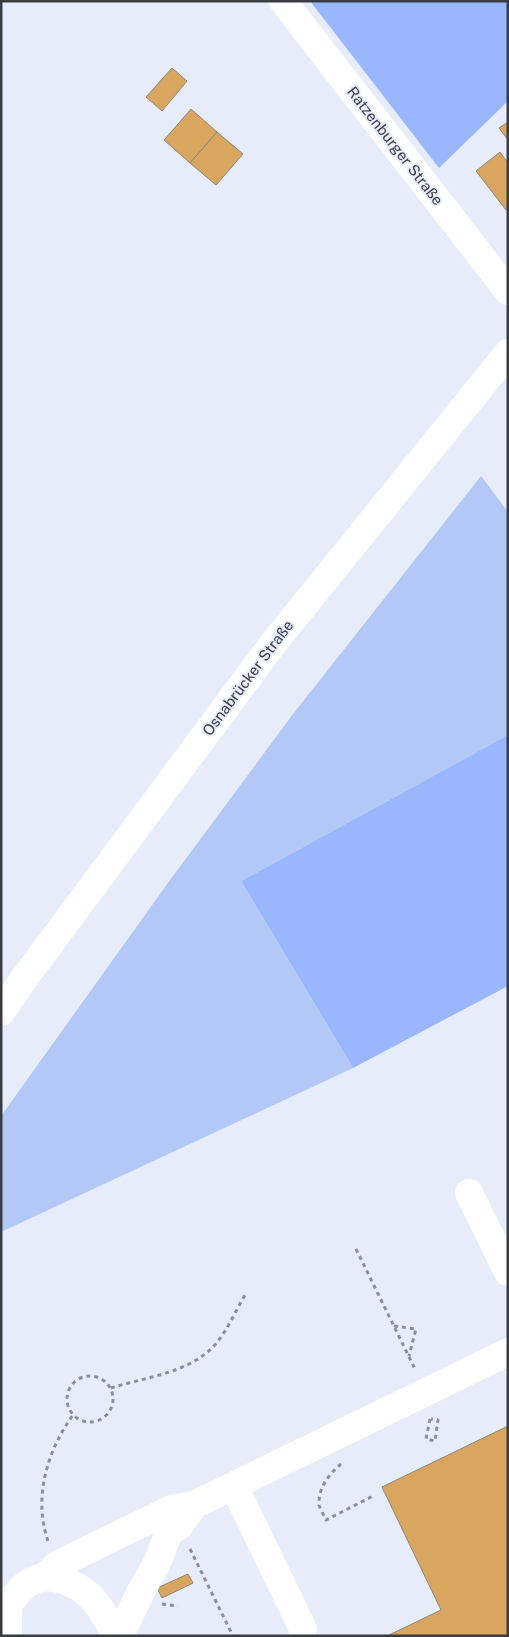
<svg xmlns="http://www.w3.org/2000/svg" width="509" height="1637" viewBox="0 0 509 1637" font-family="'Public Sans',sans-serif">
	<rect width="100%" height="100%" fill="#e6ecfa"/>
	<polygon fill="#b4c8f8" points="481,476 508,512 508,735 241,881 353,1068 1,1232 1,1116 170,880 293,714"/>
	<g fill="#9ab7fe">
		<polygon points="310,1 508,1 508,101 439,168"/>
		<polygon points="508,735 508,986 353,1068 241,881"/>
	</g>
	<g fill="#d9a660" stroke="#8f867b">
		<polygon points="172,68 187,81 162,111 146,97"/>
		<polygon points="191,109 217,132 190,163 164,140"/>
		<polygon points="508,122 508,140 499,128"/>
		<polygon points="217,132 243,154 216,185 190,163"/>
		<polygon points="500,152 508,163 508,208 506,210 476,171"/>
		<polygon points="508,1426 508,1636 387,1636 441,1610 382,1487"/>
		<polygon points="188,1574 193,1583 162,1598 157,1588"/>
	</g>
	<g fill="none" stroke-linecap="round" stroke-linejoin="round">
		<g stroke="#8b8f98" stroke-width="3" stroke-dasharray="4 4" stroke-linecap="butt">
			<polyline points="356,1249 415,1369"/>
			<polyline points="394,1326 416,1329 409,1356"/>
			<circle cx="90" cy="1399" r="23"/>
			<path d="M 111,1388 C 145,1377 186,1374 213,1347 C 226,1333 235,1312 245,1295"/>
			<polyline points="430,1419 426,1439 435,1441 438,1420 431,1419"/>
			<path d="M 341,1464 C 329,1474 318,1488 319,1505 C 320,1509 324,1515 326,1520 L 373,1496"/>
			<path d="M 48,1541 C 33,1498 47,1451 73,1415"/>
			<polyline points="190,1549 233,1636"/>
			<polyline points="162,1604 178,1606"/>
		</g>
		<g stroke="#fff" stroke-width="28">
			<polyline points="283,1 508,291"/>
			<polyline points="469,1193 508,1272"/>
			<polyline points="234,1486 303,1629"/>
			<polyline points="45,1577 57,1565 161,1514 172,1509 194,1505"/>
			<path d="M 8,1636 L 8,1604 C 14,1598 20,1589 27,1584 C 48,1568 81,1584 96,1603 C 104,1612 109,1625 117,1636"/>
			<polyline points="120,1636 141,1591 157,1563 169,1532 179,1526 194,1505 508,1352"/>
		</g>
		<polyline stroke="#fff" stroke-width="28" points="1,1012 23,980 272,645 508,353"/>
	</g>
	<g text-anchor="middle" stroke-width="4" stroke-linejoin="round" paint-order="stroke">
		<g font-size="15" fill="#3a3c42" stroke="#e6ecfa">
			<text transform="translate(395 146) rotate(52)" y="5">Ratzenburger Straße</text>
			<text transform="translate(248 678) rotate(-53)" y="5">Osnabrücker Straße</text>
		</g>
	</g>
	<rect width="509" height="1637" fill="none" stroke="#3a3c42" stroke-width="5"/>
</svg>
